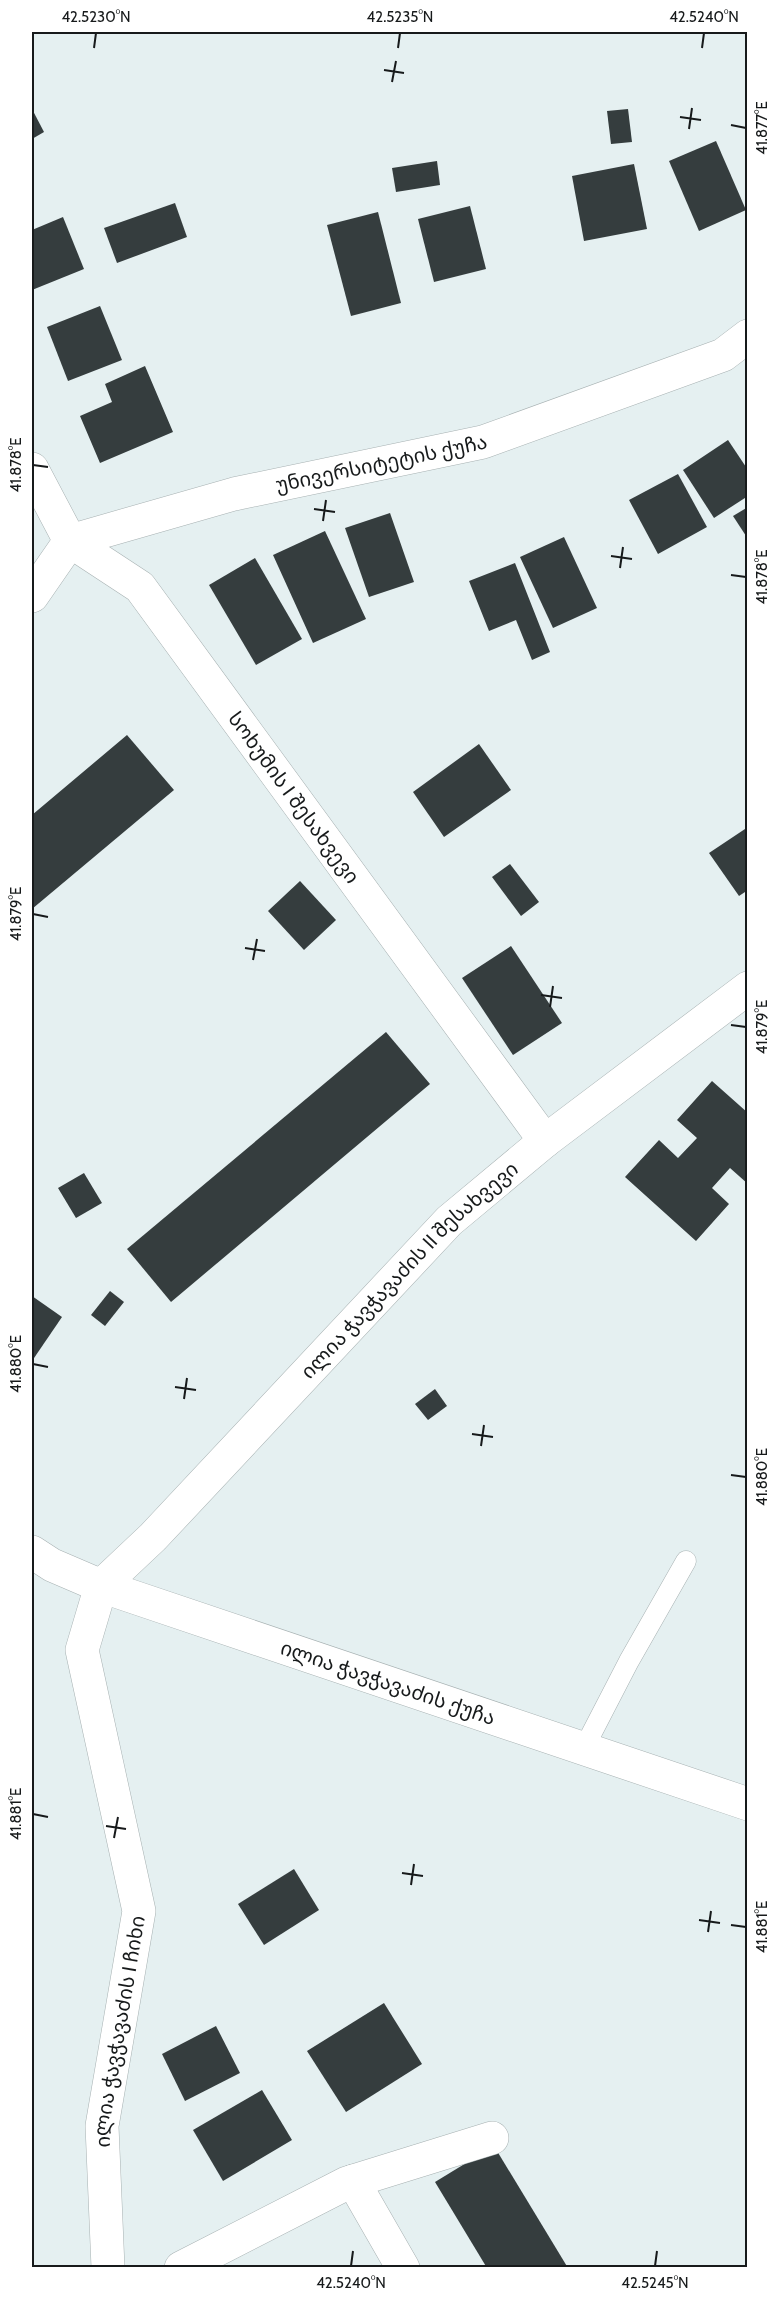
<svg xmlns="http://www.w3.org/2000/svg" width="779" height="2299" viewBox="0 0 779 2299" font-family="Cabin,'Noto Sans Georgian',sans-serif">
	<rect width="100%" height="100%" fill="#e5f0f1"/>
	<g fill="#353d3e">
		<polygon points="32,109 44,132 32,139"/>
		<polygon points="628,109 632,142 611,144 607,111"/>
		<polygon points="716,141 746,210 699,231 669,161"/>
		<polygon points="437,161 440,185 396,192 392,168"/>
		<polygon points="634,164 647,229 584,241 572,176"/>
		<polygon points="175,203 187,237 117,263 104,228"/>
		<polygon points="470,206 486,269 434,282 418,219"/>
		<polygon points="378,212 401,303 351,316 327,225"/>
		<polygon points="63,217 84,269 32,290 32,230"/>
		<polygon points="100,306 122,360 68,381 47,327"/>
		<polygon points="145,366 173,432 100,463 80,416 112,402 105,384"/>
		<polygon points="728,440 748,470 748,496 714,518 683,470"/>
		<polygon points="678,474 707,527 658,554 629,500"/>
		<polygon points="748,507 748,539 733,516"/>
		<polygon points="390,513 414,582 369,597 345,528"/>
		<polygon points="325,531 366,619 313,643 273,555"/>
		<polygon points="564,537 597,608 553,628 520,557"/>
		<polygon points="255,558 302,639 256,665 209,585"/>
		<polygon points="515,563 550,652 532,660 516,620 489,631 469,581"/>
		<polygon points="127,735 174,790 32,909 32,815"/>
		<polygon points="479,744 511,790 444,837 413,792"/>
		<polygon points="748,827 748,890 739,896 709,853"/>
		<polygon points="510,864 539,902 521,916 492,877"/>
		<polygon points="300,881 336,920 304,950 268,911"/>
		<polygon points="511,946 562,1023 513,1055 462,978"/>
		<polygon points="386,1032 430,1084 171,1302 127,1249"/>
		<polygon points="712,1081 748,1113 748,1184 730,1168 712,1188 729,1204 696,1241 625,1177 659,1140 678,1158 697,1138 677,1120"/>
		<polygon points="84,1173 102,1203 76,1218 58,1188"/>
		<polygon points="110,1291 124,1302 105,1326 91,1315"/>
		<polygon points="32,1296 62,1317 32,1361"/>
		<polygon points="435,1389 447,1406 428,1420 415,1404"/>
		<polygon points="294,1869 319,1910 264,1945 238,1904"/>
		<polygon points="384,2003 422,2064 346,2112 307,2051"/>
		<polygon points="216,2026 240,2073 185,2101 162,2054"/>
		<polygon points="262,2090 292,2140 223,2181 193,2130"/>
		<polygon points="494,2146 568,2268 487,2268 435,2182"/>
	</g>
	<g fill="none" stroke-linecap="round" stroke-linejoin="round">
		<g stroke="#a7b1b2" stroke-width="21">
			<polyline id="service" points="584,1748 629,1661 686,1561"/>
		</g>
		<g stroke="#a7b1b2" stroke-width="34">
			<g id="minor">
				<path id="s1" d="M 32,469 L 70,541 L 140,587 L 545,1141"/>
				<path id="s2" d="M 32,596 L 70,541 L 234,494 L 483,442 L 723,355 L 748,336"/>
				<polyline points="353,2181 403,2268"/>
				<path id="s3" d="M 108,2268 L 102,2126 L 139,1911 L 82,1650 L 101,1586 L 153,1537 L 449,1221 L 545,1141 L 748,988"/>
				<polyline points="181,2268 347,2183 492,2138"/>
			</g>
		</g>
		<g stroke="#a7b1b2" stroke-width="34">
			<g id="tertiary">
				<path id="s4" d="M 32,1552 L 52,1565 L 101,1586 L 748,1804"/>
			</g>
		</g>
		<use href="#service" stroke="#fff" stroke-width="20"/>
		<use href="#minor" stroke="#fff" stroke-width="33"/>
		<use href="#tertiary" stroke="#fff" stroke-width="33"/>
	</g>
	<path fill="none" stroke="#171a1b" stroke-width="2" d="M 94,48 L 96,33M 398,48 L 400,33M 702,48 L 704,33M 384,70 L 404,73M 392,82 L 396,61M 680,117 L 701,120M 731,125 L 746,128M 689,129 L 692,108M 33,465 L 48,467M 314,509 L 335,512M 323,521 L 326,500M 611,556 L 632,559M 620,568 L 623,547M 731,575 L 746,577M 33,914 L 48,917M 245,948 L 265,951M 253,960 L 257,939M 541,995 L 562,998M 550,1007 L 553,986M 731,1025 L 746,1027M 33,1364 L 48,1367M 175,1387 L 196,1390M 184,1399 L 187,1378M 472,1434 L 493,1437M 481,1446 L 484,1425M 731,1475 L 746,1477M 33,1814 L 48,1817M 106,1826 L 126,1829M 114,1838 L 118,1817M 402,1873 L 423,1876M 411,1885 L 414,1864M 699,1920 L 720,1923M 731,1925 L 746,1927M 708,1932 L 711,1911M 351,2266 L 353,2251M 655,2266 L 657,2251"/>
	<g text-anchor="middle" stroke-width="6" stroke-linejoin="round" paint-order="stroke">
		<g font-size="20" fill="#171a1b" stroke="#fff">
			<text dy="7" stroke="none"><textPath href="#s2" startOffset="388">უნივერსიტეტის ქუჩა</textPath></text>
			<text dy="7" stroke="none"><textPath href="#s1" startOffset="426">სოხუმის I შესახვევი</textPath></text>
			<text dy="7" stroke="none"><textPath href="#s3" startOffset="1136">ილია ჭავჭავაძის II შესახვევი</textPath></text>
			<text dy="7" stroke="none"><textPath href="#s4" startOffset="380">ილია ჭავჭავაძის ქუჩა</textPath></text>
			<text dy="7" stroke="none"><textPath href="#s3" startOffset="238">ილია ჭავჭავაძის I ჩიხი</textPath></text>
		</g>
	</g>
	<rect width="779" height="2299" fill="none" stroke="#ffffff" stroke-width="66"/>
	<rect x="33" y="33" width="713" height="2233" fill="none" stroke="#171a1b" stroke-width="2"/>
	<g font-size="15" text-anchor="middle" fill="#171a1b">
		<text x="96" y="22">42.5230°N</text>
		<text x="400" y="22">42.5235°N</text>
		<text x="704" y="22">42.5240°N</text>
		<text transform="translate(762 128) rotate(-90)" y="5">41.877°E</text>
		<text transform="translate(16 465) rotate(-90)" y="5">41.878°E</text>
		<text transform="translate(762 577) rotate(-90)" y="5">41.878°E</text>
		<text transform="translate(16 914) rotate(-90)" y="5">41.879°E</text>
		<text transform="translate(762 1027) rotate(-90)" y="5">41.879°E</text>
		<text transform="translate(16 1364) rotate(-90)" y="5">41.880°E</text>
		<text transform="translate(762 1477) rotate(-90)" y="5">41.880°E</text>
		<text transform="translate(16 1814) rotate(-90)" y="5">41.881°E</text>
		<text transform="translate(762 1927) rotate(-90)" y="5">41.881°E</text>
		<text x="351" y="2288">42.5240°N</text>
		<text x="655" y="2288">42.5245°N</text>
	</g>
</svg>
